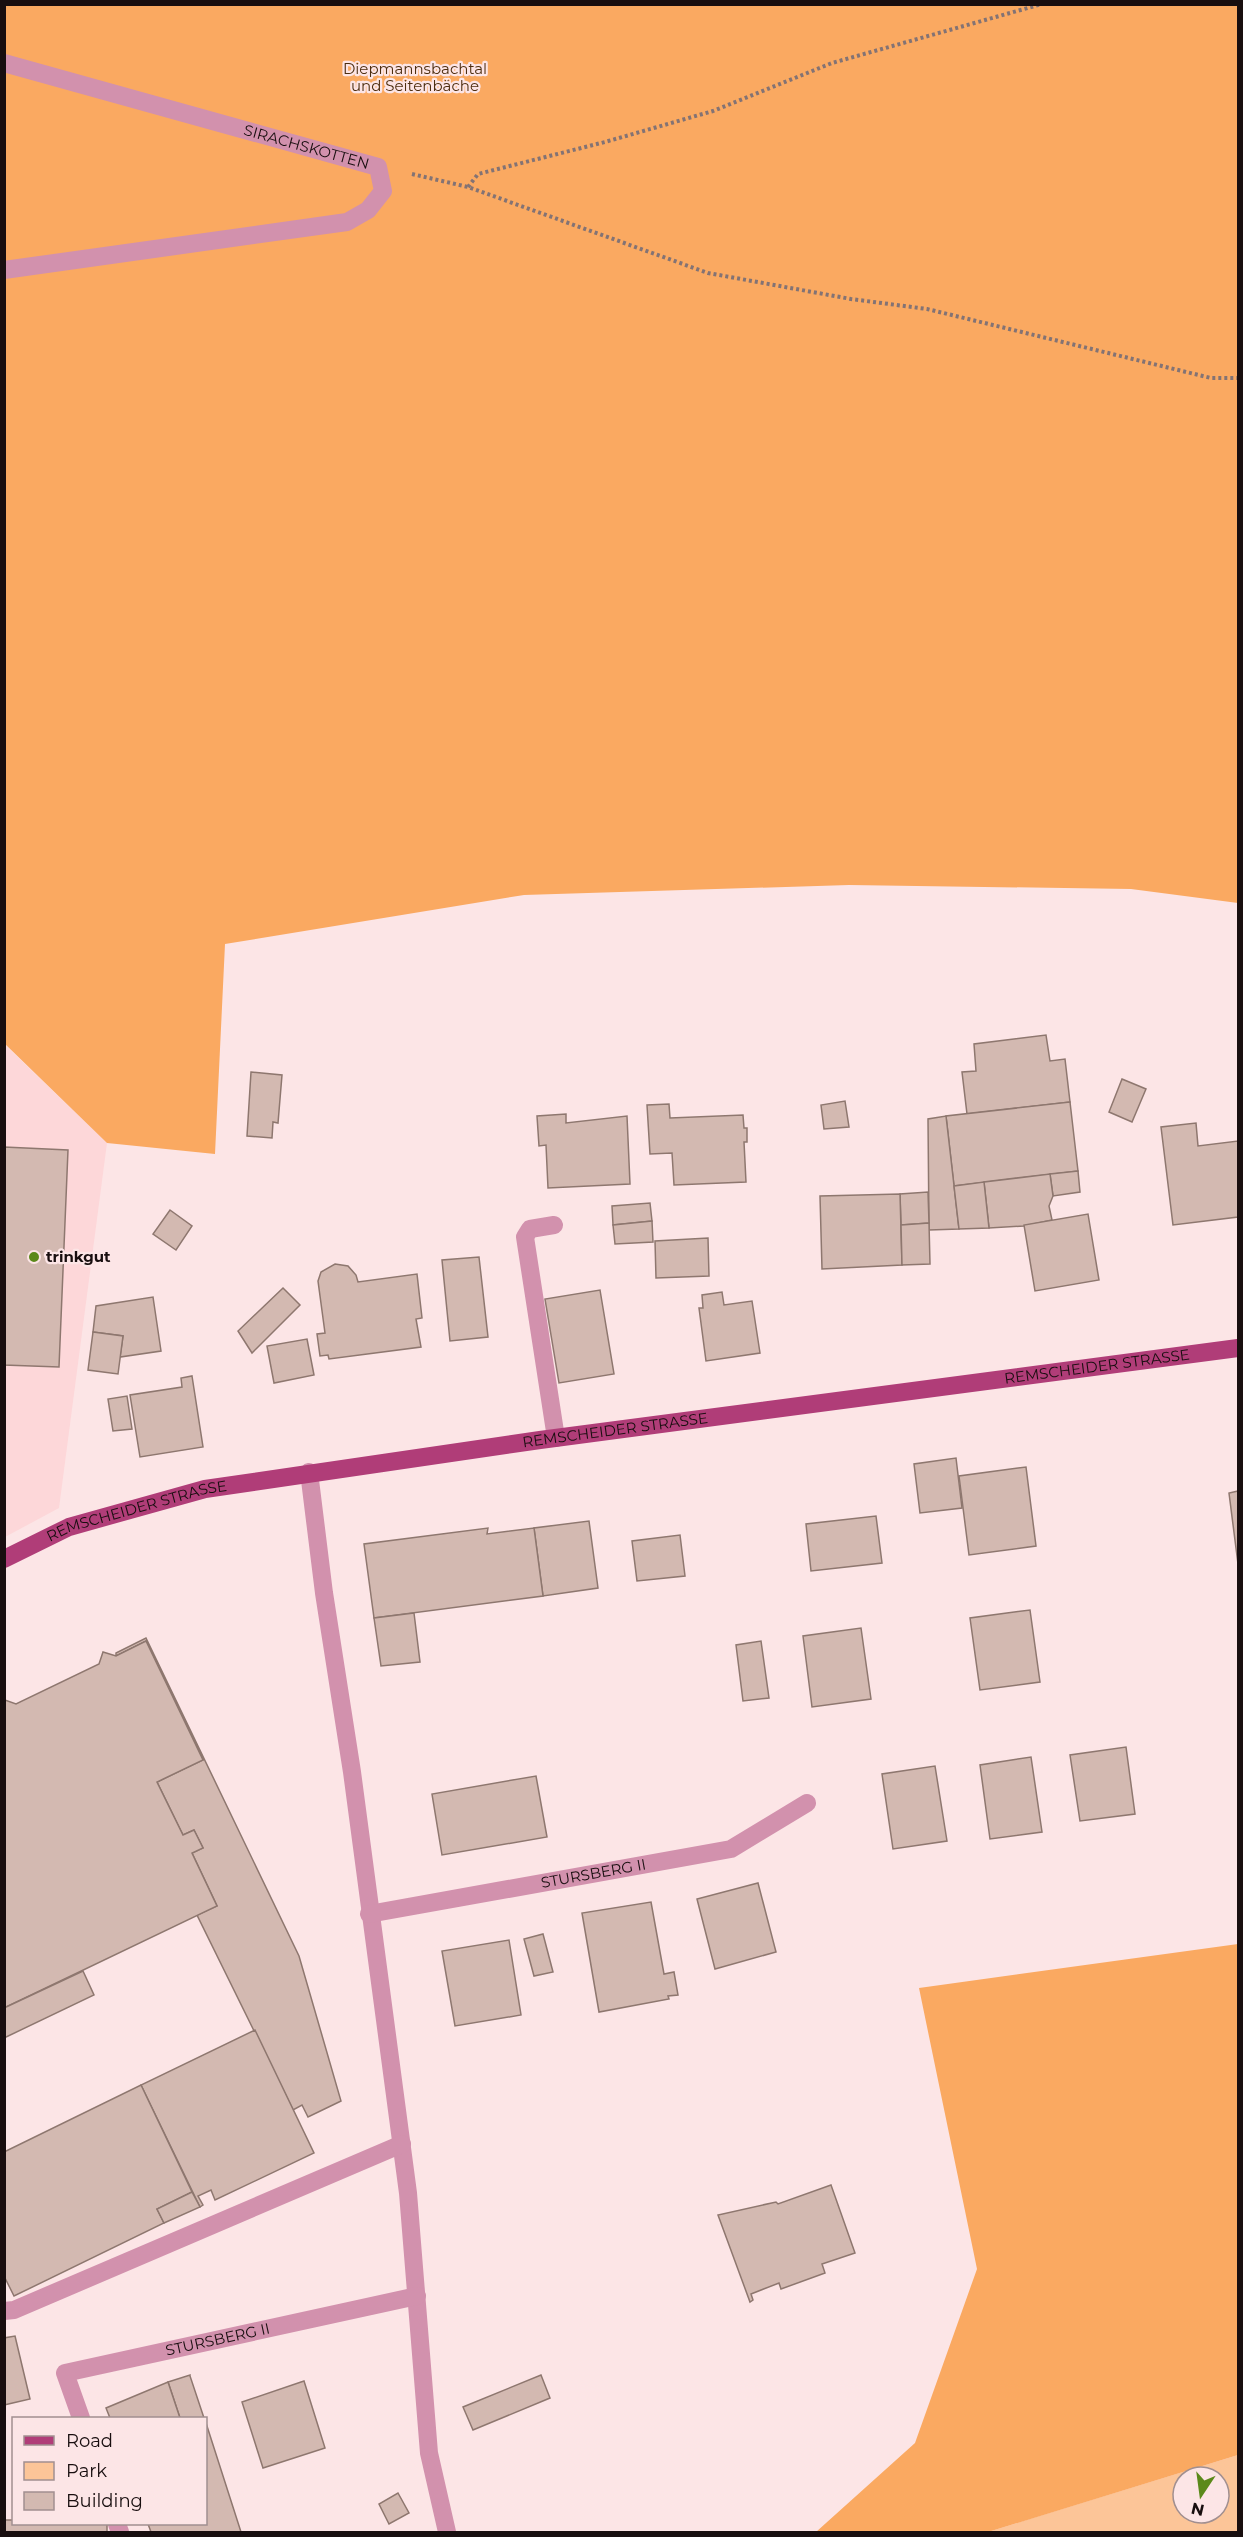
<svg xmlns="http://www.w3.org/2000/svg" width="1243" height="2537" viewBox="0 0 1243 2537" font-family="Montserrat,sans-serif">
	<rect width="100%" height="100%" fill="#fce5e6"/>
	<polygon fill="#fdd7d9" points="4,1044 107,1143 59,1508 5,1537"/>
	<path fill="#fcc598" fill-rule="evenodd" d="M 1238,2455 L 1238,2532 L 988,2532 L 991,2531 ZM 1183,2477 L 1219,2477 L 1219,2513 L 1183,2513 Z"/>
	<g fill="#faa961">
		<polygon points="4,5 1238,5 1238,903 1131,889 849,885 524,895 225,944 215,1154 107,1143 5,1044"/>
		<polygon points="1238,1944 1238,2455 988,2532 816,2532 915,2443 977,2269 919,1988"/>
	</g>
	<g fill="#d3b9b1" stroke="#8e776f" stroke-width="1.5">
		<polygon points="1046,1035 1050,1061 1065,1059 1070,1102 967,1114 962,1072 976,1071 974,1044"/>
		<polygon points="251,1072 282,1075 278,1123 273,1122 272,1138 247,1136"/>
		<polygon points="1122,1079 1146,1089 1132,1122 1109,1112"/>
		<polygon points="845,1101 849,1127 824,1129 821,1105"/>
		<polygon points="1070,1102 1078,1171 954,1186 946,1116"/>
		<polygon points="669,1104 670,1118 743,1115 744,1128 747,1128 747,1142 744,1142 746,1182 674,1185 672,1153 650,1154 647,1105"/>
		<polygon points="566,1114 566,1123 627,1116 630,1184 548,1188 546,1145 539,1146 537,1116"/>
		<polygon points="946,1116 959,1229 929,1230 928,1119"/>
		<polygon points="1196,1123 1198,1146 1238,1141 1238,1217 1173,1225 1161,1127"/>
		<polygon points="4,1147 68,1150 59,1367 4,1365"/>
		<polygon points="1078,1171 1080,1192 1053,1196 1050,1174"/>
		<polygon points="1050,1174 1053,1196 1049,1206 1052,1220 1024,1226 989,1228 984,1182"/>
		<polygon points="984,1182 989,1228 959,1229 954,1186"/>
		<polygon points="928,1192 929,1223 901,1225 900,1194"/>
		<polygon points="900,1194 902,1265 822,1269 820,1196"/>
		<polygon points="650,1203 652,1221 613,1225 612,1206"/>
		<polygon points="170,1210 192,1226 176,1250 153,1234"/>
		<polygon points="1088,1214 1099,1280 1035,1291 1024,1225"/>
		<polygon points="652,1221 653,1242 615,1244 613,1225"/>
		<polygon points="929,1223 930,1264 902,1265 901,1225"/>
		<polygon points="708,1238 709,1276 656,1278 655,1241"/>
		<polygon points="479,1257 488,1337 450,1341 442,1260"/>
		<polygon points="335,1264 348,1266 356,1275 358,1282 417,1274 422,1318 416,1319 421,1347 329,1359 328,1355 320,1356 317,1334 325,1333 318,1281 321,1272"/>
		<polygon points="283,1288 300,1305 252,1353 238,1331"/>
		<polygon points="600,1290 614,1374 559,1383 545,1299"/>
		<polygon points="722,1292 724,1305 752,1301 760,1353 706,1361 699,1308 703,1308 702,1295"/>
		<polygon points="153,1297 161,1351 120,1357 123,1336 93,1332 96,1306"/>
		<polygon points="93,1332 123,1336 118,1374 88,1370"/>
		<polygon points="307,1339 314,1375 274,1383 267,1346"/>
		<polygon points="192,1376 203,1447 140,1457 130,1395 182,1387 181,1378"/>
		<polygon points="127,1396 132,1429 113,1431 108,1399"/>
		<polygon points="956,1458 962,1508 920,1513 914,1464"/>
		<polygon points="1026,1467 1036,1546 969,1555 959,1476"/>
		<polygon points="1238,1491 1238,1564 1229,1493"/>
		<polygon points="876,1516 882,1563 811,1571 806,1524"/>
		<polygon points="589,1521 598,1588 543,1596 534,1528"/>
		<polygon points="488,1528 487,1534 534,1528 543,1596 374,1618 364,1544"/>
		<polygon points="680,1535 685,1576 637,1581 632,1541"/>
		<polygon points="1030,1610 1040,1682 980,1690 970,1618"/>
		<polygon points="414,1613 420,1662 381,1666 374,1618"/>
		<polygon points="861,1628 871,1699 812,1707 803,1636"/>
		<polygon points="146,1638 299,1956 341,2101 308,2117 302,2105 293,2110 197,1915 217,1906 192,1853 203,1848 194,1830 183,1835 157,1782 203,1760 146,1641 116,1656 116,1653"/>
		<polygon points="146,1641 203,1760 157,1782 183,1835 194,1830 203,1848 192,1853 217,1906 4,2008 5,1700 16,1704 99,1664 103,1652 116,1656"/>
		<polygon points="761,1641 769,1698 743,1701 736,1645"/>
		<polygon points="1126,1747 1135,1814 1080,1821 1070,1755"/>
		<polygon points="1031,1757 1042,1832 990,1839 980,1765"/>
		<polygon points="935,1766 947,1841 893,1849 882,1774"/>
		<polygon points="536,1776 547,1837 442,1855 432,1794"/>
		<polygon points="758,1883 776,1952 715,1969 697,1899"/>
		<polygon points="651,1902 664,1974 674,1972 678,1995 668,1996 669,1999 599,2012 582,1913"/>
		<polygon points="543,1934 553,1972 534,1976 524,1939"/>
		<polygon points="509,1940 521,2015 455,2026 442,1951"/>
		<polygon points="83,1971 94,1995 4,2038 4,2008"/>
		<polygon points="255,2030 314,2153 215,2200 211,2190 198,2196 203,2205 200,2207 141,2085"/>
		<polygon points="141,2085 192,2192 157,2209 164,2223 14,2296 4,2276 4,2152"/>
		<polygon points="831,2185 855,2253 822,2264 825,2273 781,2289 779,2283 751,2294 753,2300 750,2302 718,2215 776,2202 778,2204"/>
		<polygon points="192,2192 200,2207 164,2223 157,2209"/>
		<polygon points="15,2336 30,2399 4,2405 4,2338"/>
		<polygon points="190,2375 190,2376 204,2418 180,2418 168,2382"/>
		<polygon points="541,2375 550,2398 473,2430 463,2407"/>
		<polygon points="304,2381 325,2448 263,2468 242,2402"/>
		<polygon points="168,2382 180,2418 110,2418 106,2408"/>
		<polygon points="206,2423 241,2532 151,2532 148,2524 206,2524"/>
		<polygon points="398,2493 409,2513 389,2524 379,2504"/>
		<polygon points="4,2520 14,2520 14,2524 107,2524 107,2532 4,2532"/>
	</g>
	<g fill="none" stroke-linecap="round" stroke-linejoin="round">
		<g stroke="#837374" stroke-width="4" stroke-dasharray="3 3" stroke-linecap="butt">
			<polyline points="412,174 468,187 708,273 851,299 927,309 1211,378 1238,378"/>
			<polyline points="468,187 478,174 605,142 713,111 832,63 1042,4"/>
		</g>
		<g stroke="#d291ad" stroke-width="18">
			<path id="s1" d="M 4,63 L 378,167 L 383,191 L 368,210 L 347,222 L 4,270"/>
			<polyline points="554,1225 530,1229 525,1237 556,1438"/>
			<polyline points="309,1472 324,1593 352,1772 408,2193 429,2453 447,2532"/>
			<path id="s2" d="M 369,1914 L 731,1849 L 807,1803"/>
			<polyline points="4,2311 14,2310 402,2144"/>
			<path id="s3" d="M 81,2418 L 65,2373 L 417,2296"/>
			<polyline points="117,2524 120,2532"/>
		</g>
		<path stroke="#b03d78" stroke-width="18" id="s4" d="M 4,1559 L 69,1527 L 205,1489 L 540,1440 L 1238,1348"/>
	</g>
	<circle fill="#5b891a" stroke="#fce5e6" stroke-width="2" cx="34" cy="1257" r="6"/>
	<g text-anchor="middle" stroke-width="4.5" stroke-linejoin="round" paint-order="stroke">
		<g font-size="15" fill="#4d2d0f" stroke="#fce5e6">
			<text x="415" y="74">Diepmannsbachtal<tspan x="415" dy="17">und Seitenbäche</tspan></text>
		</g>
		<g font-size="15" fill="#180e0f" stroke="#fce5e6">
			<text dy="5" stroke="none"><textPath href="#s1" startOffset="314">SIRACHSKOTTEN</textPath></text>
			<text dy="5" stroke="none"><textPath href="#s4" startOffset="1114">REMSCHEIDER STRASSE</textPath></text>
			<text dy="5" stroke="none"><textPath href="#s4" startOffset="628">REMSCHEIDER STRASSE</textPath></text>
			<text dy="5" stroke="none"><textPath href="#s4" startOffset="142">REMSCHEIDER STRASSE</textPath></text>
			<text dy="5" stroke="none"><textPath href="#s2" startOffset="228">STURSBERG II</textPath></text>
			<text dy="5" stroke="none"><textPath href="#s3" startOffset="204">STURSBERG II</textPath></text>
		</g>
		<g font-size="15" font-weight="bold" fill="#180e0f" stroke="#fce5e6" text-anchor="start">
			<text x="46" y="1262">trinkgut</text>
		</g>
	</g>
	<rect width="1243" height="2537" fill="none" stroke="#180e0f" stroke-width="12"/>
	<rect x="12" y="2417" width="195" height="108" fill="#fce5e6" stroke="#a18f90" stroke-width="1.5"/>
	<rect x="24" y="2436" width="30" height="9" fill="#b03d78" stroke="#a18f90" stroke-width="1.5"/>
	<text x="66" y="2447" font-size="18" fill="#180e0f">Road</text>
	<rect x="24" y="2462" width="30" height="18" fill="#fcc598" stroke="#a18f90" stroke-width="1.5"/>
	<text x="66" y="2477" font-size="18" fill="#180e0f">Park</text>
	<rect x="24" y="2492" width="30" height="18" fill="#d3b9b1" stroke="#a18f90" stroke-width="1.5"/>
	<text x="66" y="2507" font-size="18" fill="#180e0f">Building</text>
	<g transform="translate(1201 2495) rotate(193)"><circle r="28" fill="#fce5e6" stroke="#a18f90" stroke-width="1.5"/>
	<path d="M0-4.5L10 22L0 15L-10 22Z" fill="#5b891a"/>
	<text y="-9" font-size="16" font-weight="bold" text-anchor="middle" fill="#180e0f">N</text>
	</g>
</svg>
